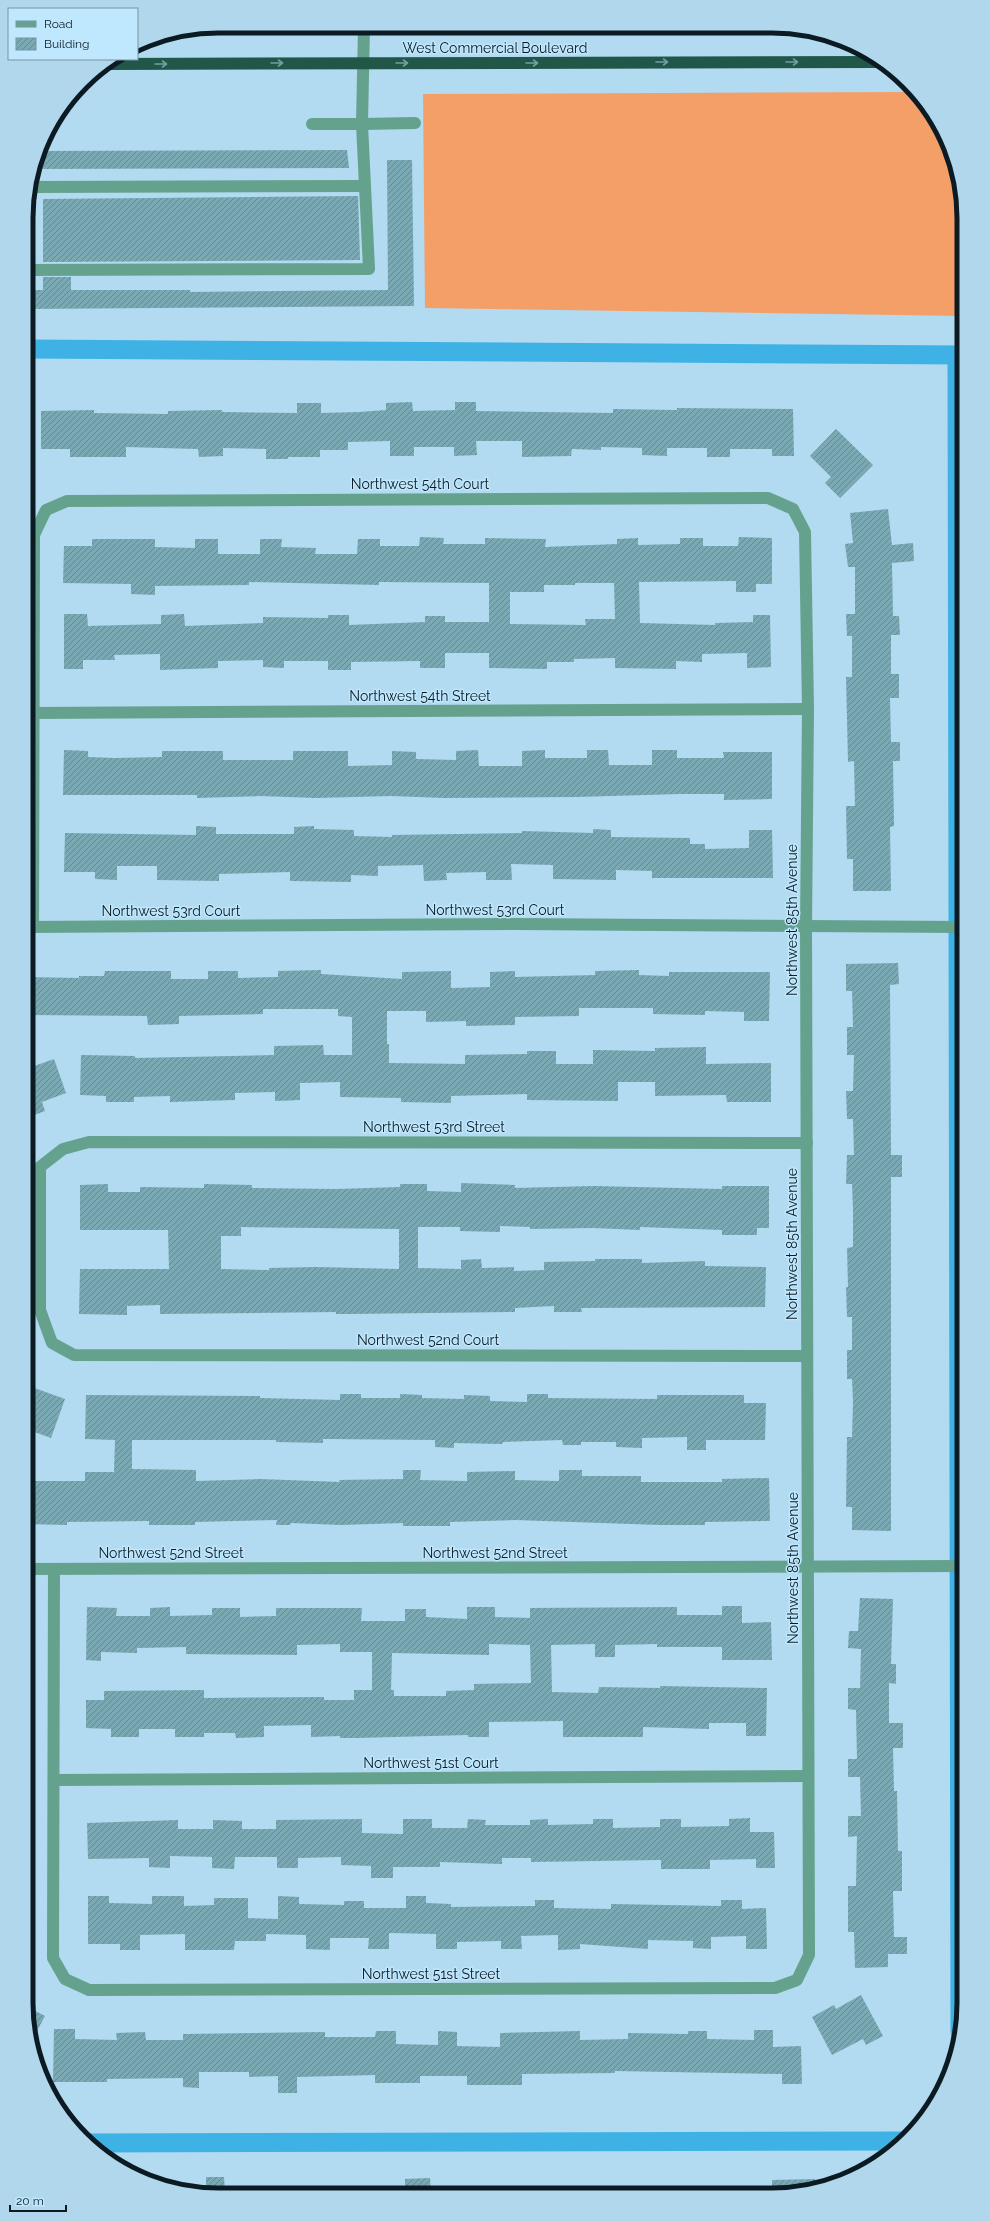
<svg xmlns="http://www.w3.org/2000/svg" width="990" height="2221" viewBox="0 0 990 2221" font-family="Raleway,sans-serif">
	<defs>
		<pattern id="building-hatch" width="6" height="6" patternUnits="userSpaceOnUse"><rect width="6" height="6" fill="#7ba9b3"/><path d="M-1 1l2-2M0 6l6-6M5 7l2-2" fill="none" stroke="#638991"/></pattern>
	</defs>
	<rect width="100%" height="100%" fill="#b2daf0"/>
	<polygon fill="#f59f68" points="914,92 938,122 957,168 964,218 964,316 425,308 423,94"/>
	<g fill="none" stroke-linecap="round" stroke-linejoin="round">
		<g stroke="#3eb2e5" stroke-width="19">
			<polyline points="26,349 964,355"/>
			<polyline points="957,355 960,2032"/>
			<polyline points="88,2143 902,2141"/>
		</g>
	</g>
	<g fill="url(#building-hatch)" fill-rule="evenodd">
		<polygon points="347,150 349,168 36,169 41,151"/>
		<polygon points="387,160 412,160 414,306 26,309 26,290 43,290 43,277 71,277 71,290 190,290 190,292 388,290"/>
		<polygon points="358,196 360,260 43,262 43,199"/>
		<polygon points="412,402 413,411 455,410 455,402 476,402 476,411 613,413 613,409 677,410 677,408 793,409 794,456 772,456 772,449 730,449 730,457 707,457 707,448 667,448 667,456 642,455 642,448 601,447 601,450 572,449 571,456 522,457 522,441 476,441 477,455 454,456 454,447 414,447 414,456 390,456 390,441 348,442 348,450 320,450 320,457 288,457 288,459 266,459 266,449 223,448 223,456 199,457 198,449 126,447 126,457 70,457 70,449 41,449 41,411 94,410 94,413 168,414 168,411 222,410 222,412 297,413 297,403 321,403 321,413 359,412 386,410 386,403"/>
		<polygon points="836,429 873,465 840,498 825,483 831,477 810,456"/>
		<polygon points="888,509 892,545 913,543 914,561 892,563 893,616 899,616 900,635 891,635 891,674 899,674 899,698 890,698 891,742 900,742 900,761 893,761 894,826 890,827 891,891 853,891 853,859 847,859 846,806 855,806 854,761 848,762 846,677 852,677 852,636 847,636 846,614 855,614 855,567 848,567 845,544 853,543 850,513"/>
		<path d="M 420,537 L 444,538 L 443,544 L 485,544 L 485,538 L 546,539 L 545,547 L 617,544 L 617,539 L 638,538 L 638,545 L 680,544 L 680,538 L 703,538 L 703,546 L 738,546 L 739,537 L 772,538 L 772,584 L 756,584 L 756,592 L 736,592 L 736,581 L 639,582 L 640,623 L 715,625 L 715,623 L 753,622 L 753,615 L 770,615 L 771,667 L 747,668 L 747,653 L 702,654 L 702,662 L 676,661 L 676,669 L 615,668 L 615,658 L 574,659 L 574,662 L 547,662 L 547,669 L 489,668 L 489,653 L 445,653 L 445,668 L 420,668 L 420,661 L 351,662 L 351,670 L 328,670 L 328,661 L 284,661 L 284,668 L 263,667 L 263,660 L 218,661 L 218,668 L 160,670 L 160,654 L 114,655 L 115,660 L 83,660 L 83,669 L 64,669 L 64,614 L 87,614 L 88,626 L 161,624 L 161,615 L 184,614 L 185,626 L 263,623 L 263,617 L 328,618 L 328,615 L 349,615 L 349,625 L 425,622 L 425,616 L 445,616 L 445,622 L 489,622 L 489,583 L 379,582 L 379,585 L 249,582 L 249,585 L 155,586 L 155,595 L 131,594 L 131,584 L 63,583 L 64,546 L 92,546 L 92,539 L 155,539 L 155,547 L 195,548 L 195,539 L 218,539 L 218,554 L 260,554 L 260,539 L 282,539 L 281,547 L 316,548 L 315,554 L 357,554 L 358,539 L 380,539 L 380,546 L 419,546 ZM 575,583 L 614,583 L 615,619 L 585,619 L 586,625 L 510,624 L 510,592 L 544,592 L 544,585 L 575,585 Z"/>
		<polygon points="64,750 88,751 88,757 115,758 162,757 162,751 223,751 223,760 293,760 293,751 348,751 348,766 392,765 392,751 416,752 416,759 456,760 456,751 478,750 479,766 522,766 522,751 545,750 545,758 587,758 587,750 608,750 609,765 652,765 652,750 677,750 677,758 724,758 723,752 772,752 772,799 724,800 724,794 680,794 577,797 445,798 391,796 316,798 260,796 197,798 197,795 63,795"/>
		<polygon points="196,826 216,827 216,834 294,834 294,827 314,826 314,829 354,830 354,836 392,837 392,835 522,833 522,831 593,833 593,829 611,830 611,837 690,838 690,844 705,844 705,849 749,848 749,830 772,830 773,878 652,878 652,871 616,870 616,880 553,879 553,865 511,864 512,880 486,880 486,872 446,873 447,880 424,881 423,865 378,866 378,876 351,875 351,882 290,881 290,872 219,874 219,881 157,880 157,866 117,866 117,880 95,879 95,872 64,872 65,833 196,835"/>
		<polygon points="898,963 899,984 890,985 891,1155 902,1155 902,1177 891,1177 891,1531 852,1530 852,1507 846,1507 847,1437 852,1437 853,1402 852,1379 847,1379 847,1350 852,1350 852,1317 847,1317 846,1287 848,1287 847,1248 853,1247 853,1209 852,1184 846,1184 847,1155 854,1155 853,1119 847,1119 846,1091 853,1091 854,1055 847,1055 847,1027 853,1027 852,991 846,991 846,964"/>
		<polygon points="321,970 321,974 402,979 402,972 451,971 451,988 490,987 490,972 515,971 515,977 595,975 595,971 639,970 639,975 669,976 669,972 770,972 769,1021 744,1021 744,1012 705,1011 705,1015 653,1014 653,1008 579,1008 579,1016 515,1017 515,1025 466,1026 466,1021 426,1022 426,1011 387,1011 387,1044 389,1044 389,1063 465,1064 465,1055 527,1054 527,1051 556,1051 556,1064 593,1064 593,1050 655,1051 655,1048 706,1047 706,1064 771,1063 771,1102 727,1102 726,1095 655,1096 655,1082 618,1082 618,1101 527,1100 527,1094 451,1096 451,1103 401,1102 401,1098 340,1097 340,1082 300,1083 300,1100 275,1101 275,1092 235,1093 235,1100 170,1102 170,1096 134,1097 134,1102 106,1102 106,1096 80,1095 81,1055 135,1056 135,1058 274,1055 274,1046 323,1045 324,1055 352,1055 352,1017 338,1016 338,1009 263,1009 263,1014 179,1016 179,1024 148,1025 147,1016 26,1015 26,977 79,978 79,976 104,976 105,971 171,971 171,979 208,979 208,971 238,971 238,978 278,977 278,971"/>
		<polygon points="54,1059 66,1093 42,1102 45,1111 26,1118 26,1069"/>
		<path d="M 461,1183 L 515,1185 L 515,1188 L 594,1186 L 722,1189 L 722,1186 L 769,1186 L 769,1228 L 757,1228 L 757,1235 L 722,1235 L 722,1230 L 640,1227 L 640,1230 L 593,1228 L 530,1229 L 530,1227 L 500,1226 L 500,1232 L 460,1231 L 460,1227 L 418,1227 L 418,1268 L 461,1269 L 461,1260 L 481,1259 L 482,1268 L 514,1267 L 514,1271 L 544,1270 L 544,1262 L 595,1261 L 595,1259 L 642,1259 L 642,1263 L 705,1261 L 705,1266 L 766,1267 L 765,1307 L 581,1308 L 582,1312 L 554,1312 L 554,1306 L 515,1308 L 515,1312 L 350,1314 L 336,1314 L 336,1312 L 160,1314 L 160,1305 L 127,1306 L 127,1315 L 79,1314 L 80,1269 L 169,1269 L 168,1230 L 80,1230 L 80,1185 L 108,1184 L 108,1192 L 140,1192 L 140,1187 L 204,1188 L 204,1184 L 252,1185 L 252,1188 L 336,1189 L 400,1187 L 400,1184 L 427,1184 L 427,1191 L 461,1192 ZM 241,1227 L 399,1229 L 399,1269 L 316,1267 L 269,1268 L 269,1270 L 221,1269 L 221,1236 L 241,1236 Z"/>
		<polygon points="26,1385 65,1399 51,1438 26,1429"/>
		<polygon points="340,1394 361,1394 361,1398 400,1398 400,1394 422,1395 422,1398 464,1399 464,1395 490,1396 490,1401 527,1402 527,1394 548,1394 548,1398 657,1399 657,1395 744,1395 744,1403 766,1403 765,1440 706,1440 706,1450 687,1450 687,1437 642,1438 642,1448 616,1447 616,1442 581,1442 581,1445 563,1445 562,1440 503,1442 502,1444 454,1443 454,1448 435,1447 435,1440 323,1439 323,1443 276,1442 276,1440 132,1440 132,1469 196,1470 196,1481 260,1479 340,1482 339,1480 403,1479 403,1470 421,1470 420,1480 467,1481 467,1472 515,1471 515,1480 559,1481 559,1470 582,1470 582,1476 641,1476 641,1482 722,1482 722,1479 769,1478 770,1521 705,1522 705,1525 660,1525 515,1520 450,1522 450,1526 403,1526 403,1523 341,1525 291,1523 290,1525 276,1525 277,1520 195,1522 195,1525 149,1525 149,1521 67,1522 67,1525 26,1524 26,1481 85,1481 85,1472 114,1472 115,1440 85,1439 86,1395 260,1396 260,1398 340,1400"/>
		<polygon points="860,1598 893,1599 891,1664 896,1664 896,1684 889,1683 889,1723 903,1723 903,1748 893,1748 894,1791 897,1791 898,1851 902,1851 902,1891 893,1891 894,1937 907,1937 907,1954 888,1954 888,1967 855,1968 854,1932 848,1932 848,1886 856,1886 857,1836 848,1837 848,1816 861,1816 860,1777 848,1777 848,1759 857,1759 856,1710 848,1709 848,1688 860,1688 861,1649 848,1648 849,1631 858,1631"/>
		<path d="M 722,1606 L 742,1606 L 742,1623 L 771,1622 L 772,1660 L 722,1660 L 722,1647 L 657,1647 L 657,1644 L 615,1645 L 615,1657 L 595,1657 L 595,1644 L 551,1645 L 552,1692 L 598,1693 L 599,1687 L 660,1688 L 660,1686 L 767,1688 L 766,1736 L 746,1736 L 746,1723 L 709,1723 L 709,1729 L 643,1727 L 643,1737 L 563,1737 L 563,1721 L 489,1722 L 489,1737 L 468,1737 L 468,1735 L 358,1738 L 340,1738 L 340,1736 L 311,1737 L 311,1725 L 264,1726 L 264,1737 L 236,1738 L 235,1733 L 204,1733 L 204,1737 L 175,1737 L 175,1729 L 139,1729 L 139,1737 L 111,1737 L 111,1729 L 86,1728 L 86,1700 L 104,1700 L 104,1691 L 204,1690 L 204,1698 L 324,1697 L 324,1700 L 354,1700 L 354,1690 L 372,1690 L 372,1652 L 340,1652 L 340,1644 L 297,1645 L 297,1655 L 186,1654 L 186,1647 L 137,1648 L 137,1653 L 101,1652 L 101,1661 L 86,1660 L 87,1607 L 117,1608 L 116,1616 L 150,1616 L 150,1608 L 170,1607 L 170,1616 L 212,1615 L 212,1608 L 240,1608 L 240,1617 L 276,1616 L 276,1608 L 362,1608 L 361,1621 L 405,1621 L 405,1609 L 426,1609 L 426,1617 L 467,1619 L 467,1607 L 495,1607 L 495,1617 L 530,1618 L 530,1608 L 677,1607 L 677,1615 L 722,1615 ZM 489,1644 L 530,1645 L 531,1683 L 474,1684 L 474,1690 L 446,1691 L 446,1696 L 394,1696 L 394,1690 L 391,1690 L 392,1653 L 489,1655 Z"/>
		<polygon points="750,1818 750,1832 774,1832 775,1868 756,1868 756,1859 710,1860 710,1869 661,1869 661,1860 531,1862 531,1858 502,1858 502,1864 440,1862 440,1867 393,1867 393,1878 371,1878 371,1866 341,1865 341,1857 298,1858 298,1868 277,1868 277,1857 235,1857 234,1869 212,1868 212,1857 170,1856 170,1868 149,1867 149,1858 88,1859 87,1823 178,1820 178,1829 213,1829 213,1820 242,1821 242,1829 276,1829 276,1820 362,1819 362,1833 403,1834 403,1819 432,1819 432,1828 467,1828 468,1819 486,1820 485,1825 530,1825 530,1820 548,1819 548,1825 593,1824 593,1819 613,1819 613,1828 660,1827 660,1819 681,1819 681,1827 729,1826 729,1819"/>
		<polygon points="88,1896 109,1896 109,1903 152,1904 152,1896 184,1896 184,1906 214,1905 214,1898 248,1898 248,1918 278,1919 278,1896 299,1897 299,1904 344,1905 344,1901 364,1901 364,1908 406,1908 406,1896 426,1896 426,1903 451,1904 451,1907 535,1906 535,1900 554,1900 554,1908 611,1909 611,1904 721,1906 721,1900 742,1900 742,1909 766,1908 767,1949 746,1949 746,1936 711,1937 711,1949 693,1948 693,1941 648,1940 648,1949 580,1944 580,1949 558,1950 558,1935 521,1936 522,1949 501,1949 501,1941 457,1942 457,1949 436,1949 436,1934 389,1933 389,1949 368,1949 369,1938 330,1938 330,1950 306,1949 306,1935 266,1934 266,1941 235,1941 234,1950 185,1950 185,1934 140,1935 140,1950 120,1950 120,1944 88,1944"/>
		<polygon points="861,1995 883,2036 866,2045 863,2039 832,2055 812,2017 834,2005 836,2009"/>
		<polygon points="26,2006 45,2016 31,2042 28,2021"/>
		<polygon points="54,2029 75,2029 75,2039 117,2040 116,2033 145,2032 146,2040 183,2040 183,2034 325,2032 325,2037 375,2037 376,2031 396,2031 396,2044 438,2045 438,2031 457,2032 457,2046 500,2047 500,2033 580,2031 580,2040 628,2039 628,2033 688,2034 688,2031 707,2031 707,2039 754,2040 754,2030 773,2030 773,2047 801,2046 802,2084 782,2084 782,2074 615,2071 615,2073 522,2074 522,2085 467,2085 467,2076 420,2076 420,2083 375,2083 375,2075 297,2077 297,2093 278,2093 278,2076 249,2077 249,2072 199,2072 199,2088 183,2087 183,2078 107,2079 107,2082 53,2082"/>
		<polygon points="206,2177 224,2177 225,2192 206,2192"/>
		<polygon points="430,2178 431,2193 405,2193 405,2179"/>
		<polygon points="815,2179 816,2189 772,2195 772,2180"/>
	</g>
	<g fill="none" stroke-linecap="round" stroke-linejoin="round">
		<g stroke="#64a28e" stroke-width="12">
			<polyline points="364,27 362,124 415,123"/>
			<polyline points="31,187 365,186"/>
			<polyline points="26,246 27,270 369,269 362,124 312,124"/>
			<polyline points="32,713 808,709"/>
			<polyline points="26,927 515,924 964,927"/>
			<polyline points="33,927 34,535 46,510 67,501 768,498 793,509 805,532 808,709 806,927 809,1955 797,1980 775,1988 89,1990 65,1979 53,1958 54,1569"/>
			<polyline points="807,1143 89,1142 63,1149 40,1167 40,1310 52,1343 74,1355 807,1356"/>
			<polyline points="26,1569 964,1566"/>
			<polyline points="54,1780 808,1776"/>
		</g>
		<polyline stroke="#215748" stroke-width="12" points="108,64 882,62"/>
	</g>
	<defs><path id="oneway-shaft" d="M-6 0H5M1.5-3L5.5 0L1.5 3" fill="none" stroke-width="1.6" stroke-linecap="round" stroke-linejoin="round"/></defs>
	<g stroke="#709fa2">
		<use href="#oneway-shaft" transform="translate(662 62)"/>
		<use href="#oneway-shaft" transform="translate(792 62)"/>
		<use href="#oneway-shaft" transform="translate(277 63)"/>
		<use href="#oneway-shaft" transform="translate(402 63)"/>
		<use href="#oneway-shaft" transform="translate(532 63)"/>
		<use href="#oneway-shaft" transform="translate(161 64)"/>
	</g>
	<g text-anchor="middle" stroke-width="3" stroke-linejoin="round" paint-order="stroke">
		<g font-size="14" fill="#0c1b23" stroke="#bfe7fd">
			<text x="495" y="53">West Commercial Boulevard</text>
			<text x="420" y="489">Northwest 54th Court</text>
			<text x="420" y="701">Northwest 54th Street</text>
			<text x="495" y="915">Northwest 53rd Court</text>
			<text x="171" y="916">Northwest 53rd Court</text>
			<text transform="translate(792 920) rotate(-90)" y="5">Northwest 85th Avenue</text>
			<text x="434" y="1132">Northwest 53rd Street</text>
			<text transform="translate(792 1244) rotate(-90)" y="5">Northwest 85th Avenue</text>
			<text x="428" y="1345">Northwest 52nd Court</text>
			<text x="171" y="1558">Northwest 52nd Street</text>
			<text x="495" y="1558">Northwest 52nd Street</text>
			<text transform="translate(793 1568) rotate(-90)" y="5">Northwest 85th Avenue</text>
			<text x="431" y="1768">Northwest 51st Court</text>
			<text x="431" y="1979">Northwest 51st Street</text>
		</g>
	</g>
	<path d="M0 0H990V2221H0ZM218 33H772A185 185 0 0 1 957 218V2003A185 185 0 0 1 772 2188H218A185 185 0 0 1 33 2003V218A185 185 0 0 1 218 33Z" fill="#b1d7ec" fill-rule="evenodd"/>
	<path fill="none" stroke="#0c1b23" stroke-width="5" d="M218 33H772A185 185 0 0 1 957 218V2003A185 185 0 0 1 772 2188H218A185 185 0 0 1 33 2003V218A185 185 0 0 1 218 33Z"/>
	<rect x="8" y="8" width="130" height="52" fill="#bfe7fd" stroke="#7795a6"/>
	<rect x="16" y="21" width="20" height="6" fill="#64a28e" stroke="#7795a6"/>
	<text x="44" y="28" font-size="12" fill="#0c1b23">Road</text>
	<rect x="16" y="38" width="20" height="12" fill="url(#building-hatch)" stroke="#7795a6"/>
	<text x="44" y="48" font-size="12" fill="#0c1b23">Building</text>
	<path d="M10 2205v6h56v-6" fill="none" stroke="#0c1b23" stroke-width="2"/>
	<text x="16" y="2205" font-size="12" fill="#0c1b23" stroke="#bfe7fd" stroke-width="3" paint-order="stroke">20 m</text>
</svg>
